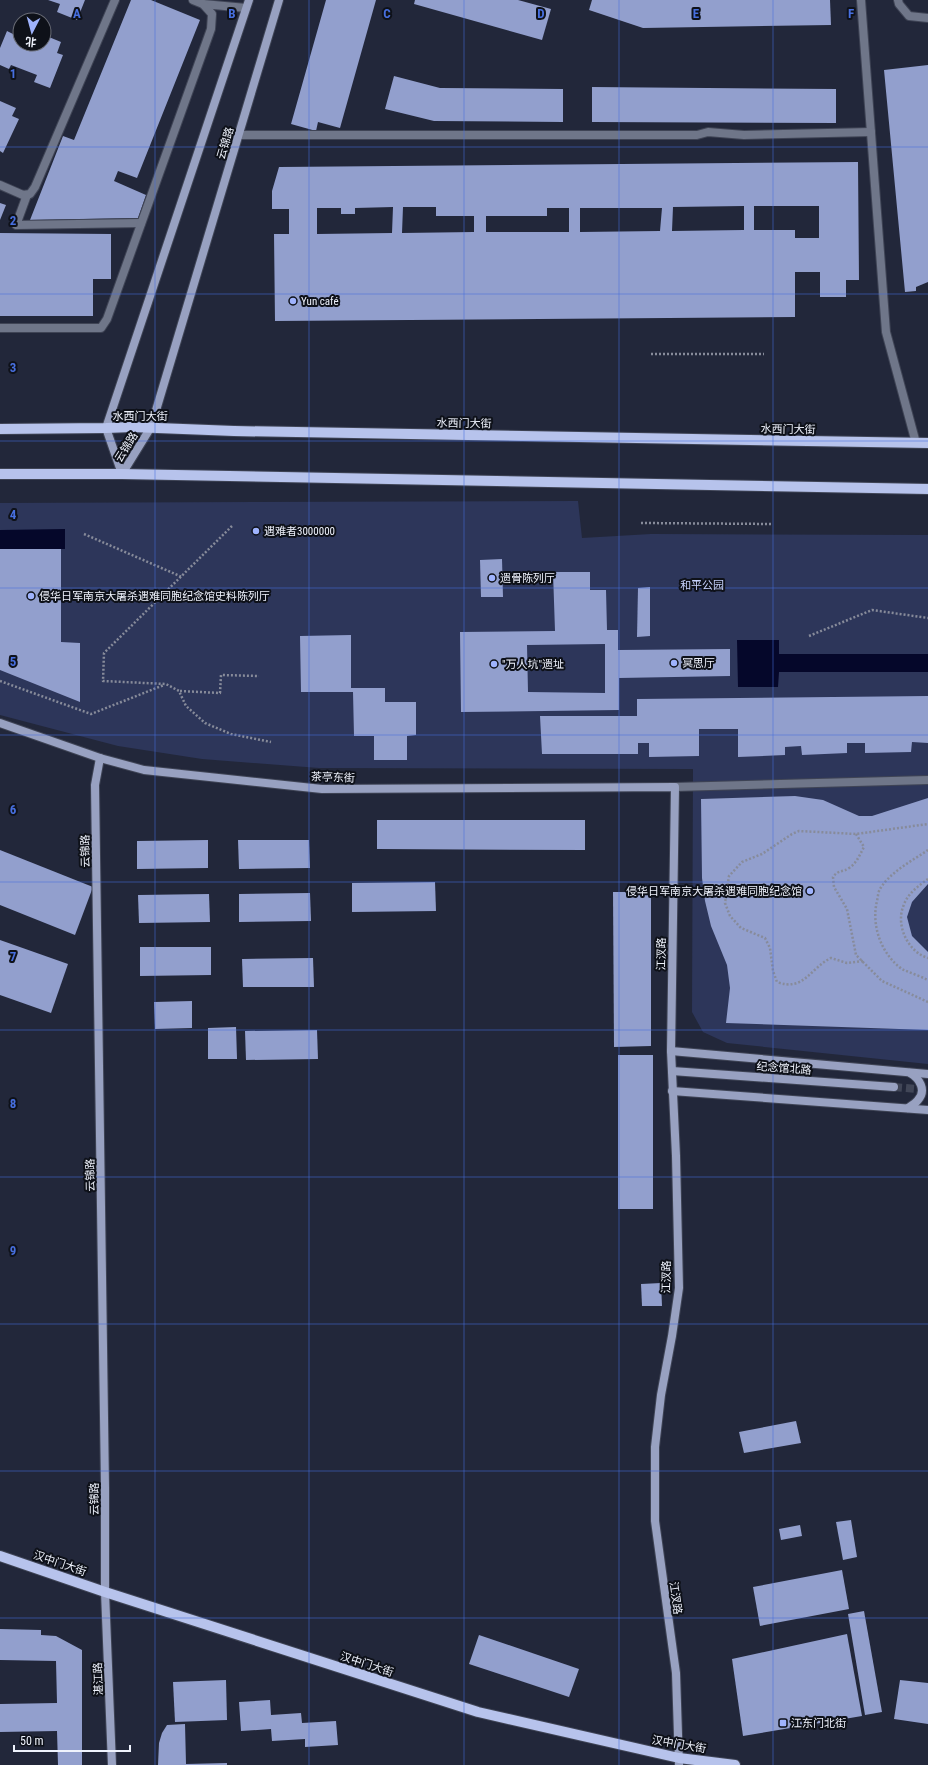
<svg xmlns="http://www.w3.org/2000/svg" width="928" height="1765" viewBox="0 0 928 1765" font-family="'Roboto Condensed','Noto Sans SC',sans-serif">
	<rect width="100%" height="100%" fill="#22273a"/>
	<polygon fill="#2d365a" points="578,501 582,538 651,534 928,535 928,1064 727,1043 703,1032 692,1012 693,769 319,768 202,759 118,746 0,715 0,503"/>
	<g fill="#05072a">
		<polygon points="65,529 65,549 0,549 0,530"/>
		<polygon points="737,640 779,640 779,654 928,654 928,672 779,672 778,687 738,687"/>
	</g>
	<g fill="#929fcd" fill-rule="evenodd">
		<polygon points="48,0 85,0 77,20 57,12 60,4"/>
		<polygon points="131,0 151,0 200,20 137,178 118,171 114,181 146,195 138,218 30,220 63,136 74,140"/>
		<polygon points="326,0 376,0 340,128 318,122 316,131 291,124"/>
		<polygon points="415,0 518,0 551,9 542,40 414,4"/>
		<polygon points="592,0 830,0 831,25 643,28 589,10"/>
		<polygon points="17,24 20,26 20,44 44,44 44,35 61,42 57,53 63,55 50,88 34,82 37,75 11,65 9,69 0,65 0,48 7,31 13,34"/>
		<polygon points="928,65 928,282 916,287 916,291 905,292 884,70"/>
		<polygon points="394,76 440,88 563,89 563,122 434,121 385,109"/>
		<polygon points="592,87 836,89 836,123 592,122"/>
		<polygon points="0,101 16,108 12,116 19,119 3,153 0,151"/>
		<path d="M 858,162 L 859,280 L 846,280 L 846,297 L 820,297 L 820,272 L 795,272 L 795,317 L 275,321 L 274,234 L 289,234 L 289,209 L 272,209 L 272,191 L 279,167 ZM 744,206 L 744,230 L 672,231 L 673,207 ZM 754,206 L 819,206 L 819,238 L 795,238 L 795,230 L 754,230 ZM 393,207 L 392,233 L 317,234 L 317,208 L 341,208 L 341,214 L 355,214 L 355,208 ZM 403,207 L 436,207 L 436,216 L 474,216 L 474,232 L 402,233 ZM 547,208 L 569,208 L 569,232 L 486,232 L 486,216 L 547,216 ZM 580,208 L 662,208 L 660,231 L 580,232 Z"/>
		<polygon points="0,203 6,205 0,220"/>
		<polygon points="0,233 111,234 111,279 93,279 93,316 0,316"/>
		<polygon points="0,549 61,549 61,642 80,643 80,702 0,670"/>
		<polygon points="502,559 503,597 481,597 480,560"/>
		<path d="M 553,572 L 590,572 L 590,590 L 606,590 L 607,630 L 618,630 L 618,650 L 730,649 L 730,676 L 619,678 L 619,710 L 461,712 L 460,632 L 555,631 ZM 605,644 L 605,693 L 528,692 L 527,645 Z"/>
		<polygon points="650,587 650,636 637,637 638,588"/>
		<polygon points="351,635 351,688 385,688 385,702 416,702 416,735 407,736 407,760 374,760 374,736 354,736 353,692 301,692 300,636"/>
		<polygon points="928,696 928,743 912,742 911,752 865,753 865,743 847,743 847,753 802,755 801,746 785,747 785,755 738,757 738,729 699,729 699,756 649,757 649,743 638,743 638,754 542,754 540,716 637,716 637,699"/>
		<polygon points="795,796 823,800 859,816 872,816 928,798 928,884 912,902 907,917 912,936 928,952 928,1030 726,1023 730,988 727,965 711,926 705,901 702,878 701,799"/>
		<polygon points="377,820 585,820 585,850 377,849"/>
		<polygon points="208,840 208,868 137,869 137,841"/>
		<polygon points="238,840 309,840 310,868 239,869"/>
		<polygon points="0,850 93,887 75,935 0,905"/>
		<polygon points="435,882 436,911 352,912 352,883"/>
		<polygon points="613,892 651,892 651,1046 614,1047"/>
		<polygon points="310,893 311,921 239,922 239,894"/>
		<polygon points="209,894 210,922 139,923 138,895"/>
		<polygon points="0,940 68,964 51,1013 0,995"/>
		<polygon points="140,947 211,947 211,975 140,976"/>
		<polygon points="313,958 314,987 243,987 242,959"/>
		<polygon points="192,1001 192,1028 155,1029 154,1002"/>
		<polygon points="236,1027 237,1059 208,1059 208,1028"/>
		<polygon points="317,1030 318,1059 246,1060 245,1031"/>
		<rect x="618" y="1055" width="35" height="154"/>
		<polygon points="661,1283 662,1306 642,1306 641,1284"/>
		<polygon points="796,1421 801,1443 744,1453 739,1432"/>
		<polygon points="851,1520 857,1557 843,1560 836,1522"/>
		<polygon points="800,1525 802,1536 781,1540 779,1529"/>
		<polygon points="842,1570 849,1609 760,1626 753,1587"/>
		<polygon points="864,1611 882,1712 865,1715 848,1614"/>
		<polygon points="0,1629 41,1630 41,1635 56,1636 82,1650 82,1765 58,1765 57,1731 0,1732 0,1704 57,1703 56,1661 0,1660"/>
		<polygon points="847,1634 862,1716 743,1736 732,1659"/>
		<polygon points="479,1635 579,1669 569,1697 469,1664"/>
		<polygon points="226,1680 227,1720 175,1722 173,1682"/>
		<polygon points="900,1680 928,1683 928,1724 894,1719"/>
		<polygon points="270,1700 271,1715 301,1713 302,1723 336,1721 338,1745 305,1747 305,1739 272,1741 271,1729 241,1731 239,1702"/>
		<polygon points="185,1724 186,1764 227,1763 227,1765 158,1765 159,1743 162,1733 167,1725"/>
	</g>
	<g fill="none" stroke-linecap="round" stroke-linejoin="round">
		<polyline stroke="#414657" stroke-width="8" stroke-dasharray="8 4" stroke-linecap="butt" points="894,1087 928,1090"/>
		<g stroke="#3f4455" stroke-width="10">
			<g id="lane">
				<polyline points="861,0 886,332 916,443"/>
				<polyline points="898,0 899,4 909,16 928,18"/>
				<polyline points="203,4 246,8"/>
				<polyline points="238,135 697,135 708,132 744,135 871,132"/>
				<polyline points="0,185 23,195 30,194 35,187 115,0"/>
				<polyline points="27,195 16,225 141,223"/>
				<polyline points="0,328 101,328 107,319 211,29 212,14 203,4 193,0"/>
			</g>
		</g>
		<g stroke="#3f4455" stroke-width="10">
			<polyline id="street" points="675,787 928,780"/>
		</g>
		<g stroke="#3f4455" stroke-width="10">
			<g id="secondary">
				<polyline points="122,474 151,427 279,0"/>
				<polyline points="122,474 106,428 249,0"/>
				<polyline points="0,723 100,758 144,770 322,789 675,787 671,1051 676,1156 679,1288 672,1336 661,1395 655,1447 655,1521 676,1673 679,1765"/>
				<polyline points="100,758 95,785 105,1487 105,1592 112,1765"/>
				<polyline points="671,1051 928,1074"/>
				<polyline points="672,1071 894,1087"/>
				<polyline points="672,1091 928,1110"/>
				<path d="M 908,1108 C 911,1106 916,1103 918,1100 C 927,1090 919,1078 910,1073"/>
			</g>
		</g>
		<g stroke="#3f4455" stroke-width="12">
			<g id="primary">
				<polyline points="0,429 106,428 132,427 234,431 928,443"/>
				<polyline points="0,474 122,474 928,489"/>
				<polyline points="0,1556 105,1592 478,1712 679,1758 735,1765"/>
			</g>
		</g>
		<g stroke="#878b9a" stroke-width="2.5" stroke-dasharray="2 2" stroke-linecap="butt">
			<polyline points="651,354 764,354"/>
			<polyline points="641,523 773,524"/>
			<polyline points="232,526 104,653 103,681 166,684 179,691 186,706 205,723 231,734 271,742"/>
			<polyline points="84,534 182,577"/>
			<polyline points="809,636 872,610 928,618"/>
			<polyline points="0,681 91,714 164,685"/>
			<polyline points="180,691 220,693 221,675 259,676"/>
			<path d="M 856,834 L 864,847 C 860,854 857,863 849,868 C 842,873 839,869 833,877 L 834,887 L 847,909 L 856,955 L 882,981 L 928,1002"/>
			<path d="M 928,850 C 912,861 891,871 880,889 C 878,892 878,897 877,901 C 871,925 881,954 902,969 C 910,973 920,976 928,980"/>
			<path d="M 928,879 C 918,886 907,894 903,907 C 896,926 908,952 928,958"/>
			<path d="M 863,961 L 847,963 L 831,958 C 810,968 804,992 777,982 L 773,971 L 770,948 L 765,938 L 741,928 L 730,916 L 725,903 L 729,876 L 742,862 L 762,854 L 792,834 L 799,831 L 856,834 L 928,824"/>
		</g>
		<use href="#lane" stroke="#6f7689" stroke-width="8"/>
		<use href="#street" stroke="#6f7689" stroke-width="8"/>
		<use href="#secondary" stroke="#98a1c1" stroke-width="8"/>
		<use href="#primary" stroke="#b7c3ec" stroke-width="10"/>
	</g>
	<path fill="none" stroke="#476fdf" stroke-width="1" stroke-opacity="0.55" d="M 155,0 L 155,1765M 309,0 L 309,1765M 464,0 L 464,1765M 619,0 L 619,1765M 773,0 L 773,1765M 0,147 L 928,147M 0,294 L 928,294M 0,441 L 928,441M 0,588 L 928,588M 0,735 L 928,735M 0,882 L 928,882M 0,1030 L 928,1030M 0,1177 L 928,1177M 0,1324 L 928,1324M 0,1471 L 928,1471M 0,1618 L 928,1618"/>
	<g fill="#9fb3fd" stroke="#0e1119" stroke-width="1.5">
		<circle cx="293" cy="301" r="4"/>
		<circle cx="256" cy="531" r="4"/>
		<circle cx="492" cy="578" r="4"/>
		<circle cx="31" cy="596" r="4"/>
		<circle cx="674" cy="663" r="4"/>
		<circle cx="494" cy="664" r="4"/>
		<circle cx="810" cy="891" r="4"/>
		<rect x="779" y="1719" width="8" height="8" rx="2"/>
	</g>
	<g text-anchor="middle" stroke-width="4" stroke-linejoin="round" paint-order="stroke">
		<g font-size="11" fill="#eff3fd" stroke="#0e1119">
			<text transform="translate(225 143) rotate(-73)" y="4">云锦路</text>
			<text x="140" y="420">水西门大街</text>
			<text transform="translate(464 423) rotate(1)" y="4">水西门大街</text>
			<text transform="translate(788 429) rotate(1)" y="4">水西门大街</text>
			<text transform="translate(126 447) rotate(-58)" y="4">云锦路</text>
			<text transform="translate(333 777) rotate(2)" y="4">茶亭东街</text>
			<text transform="translate(85 851) rotate(-91)" y="4">云锦路</text>
			<text transform="translate(661 954) rotate(-89)" y="4">江汊路</text>
			<text transform="translate(784 1068) rotate(4)" y="4">纪念馆北路</text>
			<text transform="translate(90 1175) rotate(-91)" y="4">云锦路</text>
			<text transform="translate(666 1277) rotate(-89)" y="4">江汊路</text>
			<text transform="translate(94 1499) rotate(-90)" y="4">云锦路</text>
			<text transform="translate(60 1563) rotate(19)" y="4">汉中门大街</text>
			<text transform="translate(676 1598) rotate(82)" y="4">江汊路</text>
			<text transform="translate(367 1664) rotate(18)" y="4">汉中门大街</text>
			<text transform="translate(98 1679) rotate(-92)" y="4">湛江路</text>
			<text transform="translate(679 1744) rotate(10)" y="4">汉中门大街</text>
		</g>
		<g font-size="11" fill="#eff3fd" stroke="#0e1119" text-anchor="start">
			<text x="301" y="305">Yun café</text>
			<text x="264" y="535">遇难者3000000</text>
			<text x="500" y="582">遗骨陈列厅</text>
			<text x="39" y="600">侵华日军南京大屠杀遇难同胞纪念馆史料陈列厅</text>
			<text x="682" y="667">冥思厅</text>
			<text x="502" y="668">"万人坑"遗址</text>
			<text x="802" y="895" text-anchor="end">侵华日军南京大屠杀遇难同胞纪念馆</text>
			<text x="791" y="1727">江东门北街</text>
		</g>
		<g font-size="11" fill="#c6d2fc" stroke="#0e1119">
			<text x="702" y="589">和平公园</text>
		</g>
	</g>
	<g font-size="13" text-anchor="middle" font-weight="bold" fill="#476fdf" stroke="#0e1119" stroke-width="4" stroke-linejoin="round" paint-order="stroke">
		<text x="77" y="18">A</text>
		<text x="232" y="18">B</text>
		<text x="387" y="18">C</text>
		<text x="541" y="18">D</text>
		<text x="696" y="18">E</text>
		<text x="851" y="18">F</text>
		<text x="13" y="78">1</text>
		<text x="13" y="225">2</text>
		<text x="13" y="372">3</text>
		<text x="13" y="519">4</text>
		<text x="13" y="666">5</text>
		<text x="13" y="814">6</text>
		<text x="13" y="961">7</text>
		<text x="13" y="1108">8</text>
		<text x="13" y="1255">9</text>
	</g>
	<g transform="translate(32 32) rotate(186)"><circle r="19" fill="#0e1119" stroke="#686b74"/>
	<path d="M0-3L7 15L0 10L-7 15Z" fill="#9fb3fd"/>
	<text y="-6" font-size="11" font-weight="bold" text-anchor="middle" fill="#eff3fd">北</text>
	</g>
	<path d="M14 1745v6h116v-6" fill="none" stroke="#eff3fd" stroke-width="2"/>
	<text x="20" y="1745" font-size="12" fill="#eff3fd" stroke="#0e1119" stroke-width="3" paint-order="stroke">50 m</text>
</svg>
